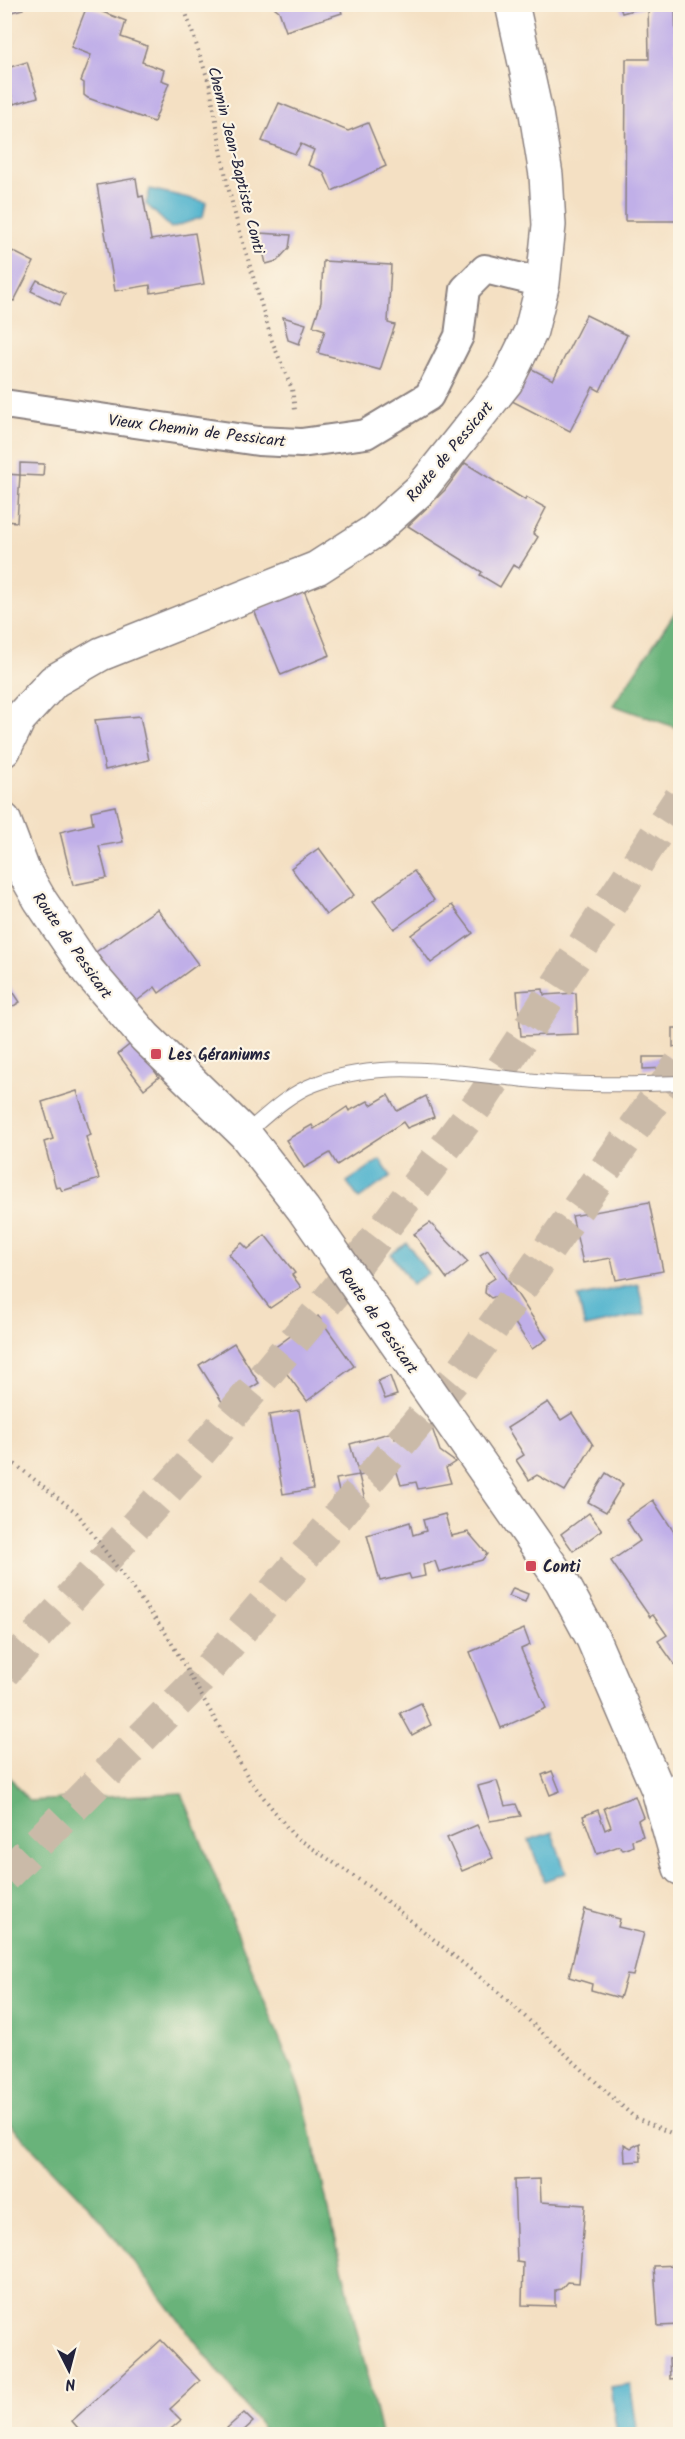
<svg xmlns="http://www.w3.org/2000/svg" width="685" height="2439" viewBox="0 0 685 2439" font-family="Kalam,sans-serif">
	<rect width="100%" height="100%" fill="#fcf5e5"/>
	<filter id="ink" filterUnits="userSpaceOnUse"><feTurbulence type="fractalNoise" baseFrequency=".0167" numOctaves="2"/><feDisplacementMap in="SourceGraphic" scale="12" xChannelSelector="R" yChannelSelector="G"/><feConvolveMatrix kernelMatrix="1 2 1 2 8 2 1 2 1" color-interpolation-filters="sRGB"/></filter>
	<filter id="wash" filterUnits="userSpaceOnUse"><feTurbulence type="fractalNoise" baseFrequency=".008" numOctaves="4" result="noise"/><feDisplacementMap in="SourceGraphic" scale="24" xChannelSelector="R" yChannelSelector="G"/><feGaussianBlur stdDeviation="1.35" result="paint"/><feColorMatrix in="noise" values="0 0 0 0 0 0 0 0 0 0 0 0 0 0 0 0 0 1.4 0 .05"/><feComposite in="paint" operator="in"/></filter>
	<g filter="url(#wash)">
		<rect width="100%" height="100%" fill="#f4e0c3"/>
		<g fill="#69b37a" stroke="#466a5a" stroke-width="1.5">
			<polygon points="680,605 680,729 613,705"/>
			<polygon points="4,1770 29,1801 182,1793 302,2095 381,2434 267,2434 102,2221 5,2119"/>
		</g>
		<g fill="#4fb3ce" stroke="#386a84" stroke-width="1.5">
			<polygon points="150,189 206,202 203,217 171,228 146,204"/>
			<polygon points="380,1160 391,1176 359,1199 347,1182"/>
			<polygon points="407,1243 428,1273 412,1284 391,1254"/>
			<polygon points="638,1284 645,1314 585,1327 578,1297"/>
			<polygon points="552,1832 566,1873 544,1881 529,1840"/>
			<polygon points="630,2384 638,2434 617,2434 610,2387"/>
		</g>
		<g id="blocks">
			<g fill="#c0afe8">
				<polygon points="4,4 22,4 23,9 4,14"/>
				<polygon points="270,4 339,4 342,13 286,31 279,11"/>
				<polygon points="619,4 675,4 676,49 680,49 680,98 676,98 675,188 680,188 680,221 625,221 626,59 649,59 648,6 622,13"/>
				<polygon points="87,6 126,21 121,37 147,46 142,62 164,70 161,80 169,83 154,122 88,98 84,95 84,83 81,81 91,55 71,47"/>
				<polygon points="27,62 38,97 14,104 4,69"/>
				<polygon points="279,103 348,131 368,123 386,166 332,191 323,171 308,165 314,150 301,144 295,154 262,141"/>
				<polygon points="136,178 139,197 143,196 151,240 195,233 204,284 151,293 150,285 115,291 97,185"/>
				<polygon points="259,233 291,235 289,248 277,261 266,264"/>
				<polygon points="4,247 34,262 14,301 4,297"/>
				<polygon points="323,261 391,265 388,323 395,325 380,370 318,353 325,330 313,326 321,302"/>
				<polygon points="37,280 65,294 60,305 31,291"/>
				<polygon points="586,315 627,335 600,391 593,387 570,431 512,401 532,369 553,380"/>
				<polygon points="283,317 306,324 299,344 288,340"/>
				<polygon points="20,463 44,464 43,476 20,475"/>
				<polygon points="465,463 525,500 526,497 546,508 533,533 538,537 519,568 513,565 500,587 480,575 482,572 408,526 445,490"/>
				<polygon points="5,474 20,475 17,522 4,521"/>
				<polygon points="304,590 330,655 281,675 254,610"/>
				<polygon points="140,716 149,760 105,770 95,720"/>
				<polygon points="115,806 123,842 99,846 107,878 73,885 60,832 93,824 91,811"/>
				<polygon points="319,848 354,895 326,915 291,868"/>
				<polygon points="414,871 434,900 394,929 373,901"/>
				<polygon points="452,905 473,933 431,963 411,935"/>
				<polygon points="157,909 198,964 159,993 155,987 133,1004 96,952"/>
				<polygon points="4,978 20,1002 4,1012"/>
				<polygon points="543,989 544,995 576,993 578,1034 521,1036 517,991"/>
				<polygon points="673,1028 680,1028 680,1046 673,1047"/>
				<polygon points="133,1042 159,1077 144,1089 118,1054"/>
				<polygon points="643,1057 668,1057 668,1068 643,1069"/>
				<polygon points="77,1091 91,1135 86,1137 99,1179 62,1191 60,1187 56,1188 44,1142 53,1139 42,1102"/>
				<polygon points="388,1095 397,1111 426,1096 434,1117 407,1128 403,1122 337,1165 330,1153 304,1168 286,1140 312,1125 314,1129 347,1107 349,1111 368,1101 371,1105"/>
				<polygon points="649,1202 663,1271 616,1280 611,1258 583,1263 572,1216"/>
				<polygon points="430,1223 468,1262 447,1279 414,1234"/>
				<polygon points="265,1235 295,1273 292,1275 301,1287 270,1308 229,1254 242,1243 248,1249"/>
				<polygon points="488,1250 547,1339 532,1349 497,1296 491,1298 485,1293 486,1284 495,1278 480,1255"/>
				<polygon points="318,1316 354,1366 307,1401 270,1351"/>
				<polygon points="234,1343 259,1383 224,1405 199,1365"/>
				<polygon points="390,1376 397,1395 385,1399 378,1381"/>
				<polygon points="548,1402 561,1420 572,1413 593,1445 565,1491 537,1475 529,1480 516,1460 524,1455 507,1428"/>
				<polygon points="299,1410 313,1489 283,1494 269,1415"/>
				<polygon points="431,1425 440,1451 455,1462 446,1468 451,1483 418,1489 416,1482 401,1485 397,1472 384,1476 382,1470 359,1476 365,1500 342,1505 336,1479 359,1475 350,1444 393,1432 395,1439"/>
				<polygon points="606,1473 623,1484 606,1512 588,1502"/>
				<polygon points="653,1500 680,1541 680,1662 675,1665 658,1641 667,1635 653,1615 650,1617 611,1561 640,1541 626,1519"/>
				<polygon points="589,1513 602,1530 573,1551 561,1534"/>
				<polygon points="445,1514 451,1536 468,1532 487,1554 482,1560 439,1572 435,1561 423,1565 425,1576 411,1579 409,1574 380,1581 367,1535 410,1522 413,1535 426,1531 423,1520"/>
				<polygon points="513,1588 528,1594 525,1602 509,1596"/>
				<polygon points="524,1629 530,1645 521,1649 546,1708 501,1728 470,1652"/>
				<polygon points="421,1703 431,1725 412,1735 400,1713"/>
				<polygon points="552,1771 560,1791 550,1795 542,1775"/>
				<polygon points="497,1781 505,1806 516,1804 521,1816 490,1821 478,1786"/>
				<polygon points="635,1796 643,1817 638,1820 643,1836 632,1840 633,1846 629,1848 623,1850 619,1846 597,1854 583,1816 598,1810 605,1830 611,1827 604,1808"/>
				<polygon points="477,1825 493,1858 462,1871 447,1838"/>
				<polygon points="585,1909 620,1919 618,1927 644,1933 633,1976 627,1975 620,1998 591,1990 592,1984 569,1977"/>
				<polygon points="640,2143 641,2161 625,2162 624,2144 631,2148"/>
				<polygon points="540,2179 541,2202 585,2205 579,2283 567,2282 561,2289 555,2290 555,2306 522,2305 523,2263 517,2262 514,2180"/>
				<polygon points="678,2235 680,2235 680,2256 679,2256"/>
				<polygon points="680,2265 680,2325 658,2326 654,2266"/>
				<polygon points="161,2340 200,2381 170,2409 181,2420 165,2434 83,2434 72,2421"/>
				<polygon points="680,2358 680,2378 670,2379 669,2359"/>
				<polygon points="244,2413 253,2422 240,2434 232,2434 227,2428"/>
			</g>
		</g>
	</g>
	<g filter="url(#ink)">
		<use href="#blocks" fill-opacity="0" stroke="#8b817f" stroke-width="1.5"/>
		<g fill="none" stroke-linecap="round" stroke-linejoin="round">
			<g stroke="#cabaa8" stroke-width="33" stroke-dasharray="33 16" stroke-linecap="butt">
				<polyline points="4,1672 186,1469 336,1291 482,1099 680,798"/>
				<polyline points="4,1877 197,1682 464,1368 680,1064"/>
			</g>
			<g stroke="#8b817f" stroke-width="16">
				<g id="service">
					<path d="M 245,1134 C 267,1115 288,1094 315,1084 C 384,1058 455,1073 526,1080 C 577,1086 629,1085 680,1083"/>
					<polyline points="658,1790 680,1778"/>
				</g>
			</g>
			<g stroke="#8b817f" stroke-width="32">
				<polyline id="minor" points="4,404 258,441 301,443 366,434 429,396 459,336 465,289 485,269 543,283"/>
			</g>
			<g stroke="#8b817f" stroke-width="36">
				<g id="tertiary">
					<polyline points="4,750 19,719 54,681 101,654 317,568 373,532 420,490 506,382 531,331 543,283 549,225 546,175 536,113 512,4"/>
					<polyline points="4,820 23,870 40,900 88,971 145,1037 245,1134 303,1209 561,1580 593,1639 658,1790 680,1868"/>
				</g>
			</g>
			<g stroke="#8b817f" stroke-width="4" stroke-dasharray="1.5 4.5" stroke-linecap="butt">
				<polyline points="183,4 210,86 227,183 237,222 272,341 292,389 295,410"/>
				<polyline points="4,1459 16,1465 77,1513 167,1635 249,1779 293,1835 368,1886 497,1991 634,2117 680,2137"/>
			</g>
			<use href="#service" stroke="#fff" stroke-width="14"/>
			<use href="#minor" stroke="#fff" stroke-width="28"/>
			<use href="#tertiary" stroke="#fff" stroke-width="33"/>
		</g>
	</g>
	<g fill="#d1495b" stroke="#fcf5e5" stroke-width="2">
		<rect x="150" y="1048" width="12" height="12" rx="3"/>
		<rect x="525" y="1560" width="12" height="12" rx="3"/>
	</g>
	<g text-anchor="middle" stroke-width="4.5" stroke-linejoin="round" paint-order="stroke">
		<g font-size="16" fill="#22223b" stroke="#fcf5e5">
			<text transform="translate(237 160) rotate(76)" y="6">Chemin Jean-Baptiste Conti</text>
			<text transform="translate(197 430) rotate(7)" y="6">Vieux Chemin de Pessicart</text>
			<text transform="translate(449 451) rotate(-50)" y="6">Route de Pessicart</text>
			<text transform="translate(73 945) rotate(55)" y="6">Route de Pessicart</text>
			<text transform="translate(379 1320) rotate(55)" y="6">Route de Pessicart</text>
		</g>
		<g font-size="16" font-weight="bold" fill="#22223b" stroke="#fcf5e5" text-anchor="start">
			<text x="168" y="1060">Les Géraniums</text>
			<text x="543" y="1572">Conti</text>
		</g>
	</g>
	<rect width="685" height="2439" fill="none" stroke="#fcf5e5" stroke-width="24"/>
	<g transform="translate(69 2370) rotate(174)" stroke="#fcf5e5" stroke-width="4.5" paint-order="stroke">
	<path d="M0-4.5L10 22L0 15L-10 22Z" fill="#22223b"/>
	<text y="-9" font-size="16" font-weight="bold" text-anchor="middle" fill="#22223b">N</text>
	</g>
</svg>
